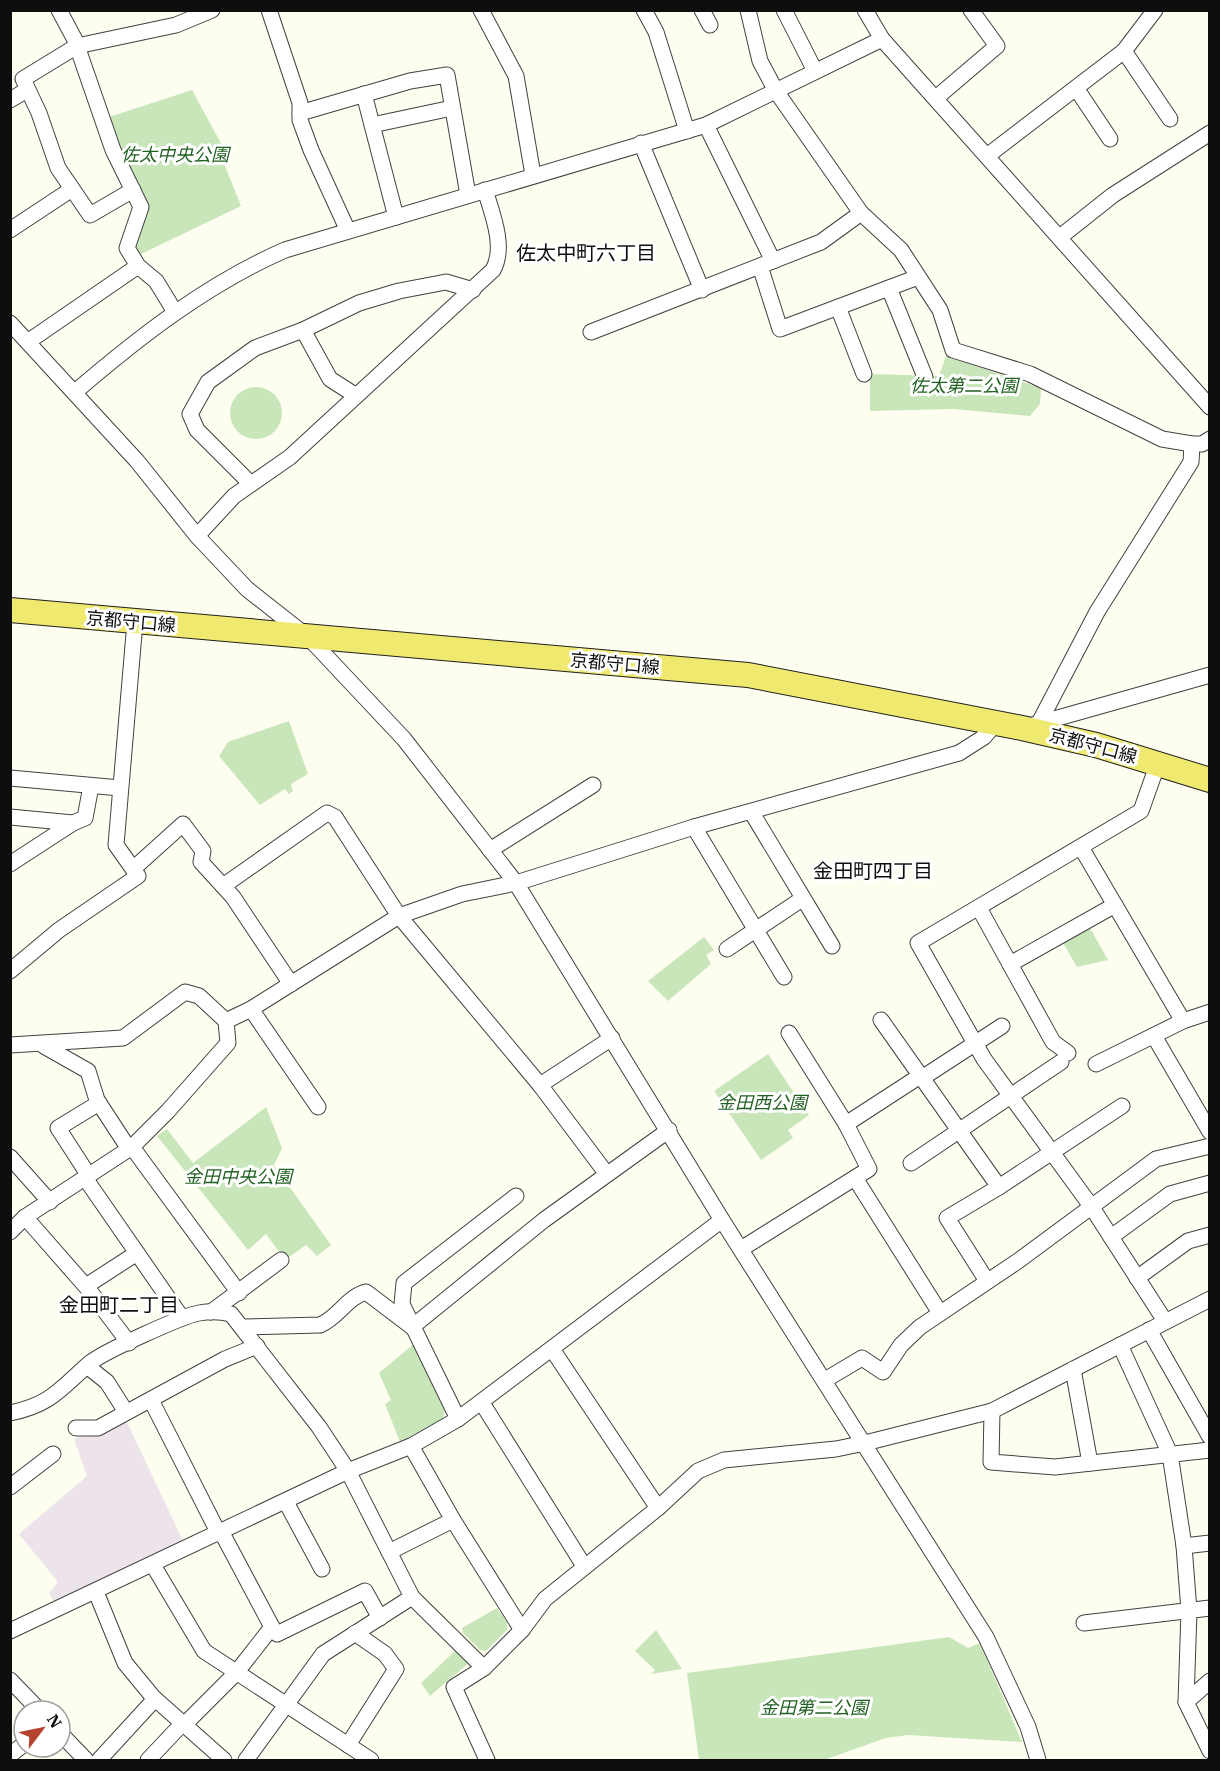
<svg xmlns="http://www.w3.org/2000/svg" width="1220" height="1771" viewBox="0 0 1220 1771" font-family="'IBM Plex Serif','Noto Sans JP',serif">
	<rect width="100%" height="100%" fill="#fefef0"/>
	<polygon fill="#ece3eb" points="126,1420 184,1543 56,1605 49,1593 58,1582 19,1534 87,1476 74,1439"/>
	<g fill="#c9e6bb">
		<polygon points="192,90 223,147 223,161 241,206 139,255 134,249 146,204 106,118"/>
		<polygon points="946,356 1041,388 1040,404 1030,416 953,409 870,411 870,374 939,376"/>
		<circle cx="256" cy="413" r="26"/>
		<polygon points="289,721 308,774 291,784 293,791 289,794 285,789 260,805 219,756 228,742"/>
		<polygon points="1089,926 1108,960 1077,967 1062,941"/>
		<polygon points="704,937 714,950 706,955 711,964 668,1001 648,981"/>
		<polygon points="768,1054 809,1115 788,1130 793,1138 761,1160 714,1091"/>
		<polygon points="266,1107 282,1148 274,1165 331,1245 317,1256 306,1245 285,1260 266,1234 248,1250 157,1136 167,1129 193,1163"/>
		<polygon points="415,1343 445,1408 443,1421 400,1442 385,1404 391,1400 379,1373"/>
		<polygon points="497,1608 507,1622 507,1630 486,1651 480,1650 463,1633 462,1628"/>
		<polygon points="656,1630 682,1669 651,1674 655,1670 635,1651"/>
		<polygon points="949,1637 968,1648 980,1643 1022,1742 908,1735 886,1738 824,1760 699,1760 687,1673"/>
		<polygon points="456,1650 470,1662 430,1696 421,1683"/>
	</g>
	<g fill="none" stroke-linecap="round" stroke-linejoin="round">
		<g stroke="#414141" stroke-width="17">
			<g id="street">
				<polyline points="59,10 75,40 113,150 141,207 127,248 138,266 156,281 175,312"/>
				<polyline points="269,10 300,103 300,120 311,150 348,231"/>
				<polyline points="481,10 516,76 533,175"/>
				<polyline points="644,10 656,32 687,131"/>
				<polyline points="702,10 710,25"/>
				<polyline points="748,10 760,61 776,91 861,213 901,250 940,310 953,350 1030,374 1162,439 1192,444 1202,444 1210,439"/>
				<polyline points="784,10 815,71"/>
				<polyline points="865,10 882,39 1210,407"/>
				<polyline points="1124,51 1170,119"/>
				<polyline points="1076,88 1110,139"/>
				<polyline points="364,94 396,217"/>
				<polyline points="936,98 997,46 971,10"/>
				<polyline points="10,100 27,90"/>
				<polyline points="300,113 410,81 447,75 468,195"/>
				<polyline points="372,125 452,108"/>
				<polyline points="706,125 773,261"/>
				<polyline points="641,143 702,290"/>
				<polyline points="987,156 1124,51 1155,10"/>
				<polyline points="133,190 90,215 58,168 39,113 23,79 77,46 176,25 212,10"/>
				<polyline points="10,230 72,189"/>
				<polyline points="1060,237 1113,195 1210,133"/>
				<polyline points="760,266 780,329 918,277"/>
				<polyline points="889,288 925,377"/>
				<polyline points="838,307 864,374"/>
				<polyline points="10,323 137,461 197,536 247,589 309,638 404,739 516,883 722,1220 986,1637 1028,1727 1038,1760"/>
				<polyline points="303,330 330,379 355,395"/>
				<polyline points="591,332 821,242 861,213"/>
				<polyline points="29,341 138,266"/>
				<path d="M 75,392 C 139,337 207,284 285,250 L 706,125 L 882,39"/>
				<polyline points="250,483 197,430 190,414 208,382 255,348 303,330 359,303 399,291 446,282 473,290"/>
				<path d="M 197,536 L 234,496 L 290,457 L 493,270 C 506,247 492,213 485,190"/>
				<polyline points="1039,723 1097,612 1191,462 1192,444"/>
				<polyline points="1033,725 1210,675"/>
				<polyline points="1158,763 1141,811 918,943 984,1059 1091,1206 1165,1321"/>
				<polyline points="10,778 120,788"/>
				<polyline points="752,813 832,946"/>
				<polyline points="10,817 73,823 85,818 91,786"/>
				<polyline points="694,827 784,977"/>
				<polyline points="1082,849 1183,1021 1210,1012"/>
				<polyline points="490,850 593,785"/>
				<polyline points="10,864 73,823"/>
				<polyline points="133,869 183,824 203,851 201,862 233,897 291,984"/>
				<polyline points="223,886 327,813 335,817 399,916 540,1085 606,1173"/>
				<polyline points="979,908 1053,1042 1068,1053"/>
				<polyline points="727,949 802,899"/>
				<polyline points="1010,964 1115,905"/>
				<polyline points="10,971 59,930 138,876 116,845 135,622"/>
				<polyline points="251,1009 318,1107"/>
				<polyline points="881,1020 999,1187 947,1218 987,1281"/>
				<polyline points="1154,1036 1210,1132"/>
				<polyline points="10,1045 123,1038 185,992 199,996 226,1021 251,1009 399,916 462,894 516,883 694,827 959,753 984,737 996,723"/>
				<polyline points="44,1046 88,1071 97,1100 129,1149"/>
				<polyline points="1096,1064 1183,1021"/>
				<polyline points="922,1078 1002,1026"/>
				<polyline points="540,1085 612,1038"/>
				<polyline points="846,1124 920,1076"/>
				<polyline points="132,1147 239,1293"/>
				<polyline points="10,1157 50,1202"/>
				<polyline points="911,1163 1061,1062"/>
				<polyline points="89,1176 58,1128 99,1103"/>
				<polyline points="85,1178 182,1318"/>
				<polyline points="855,1178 940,1313"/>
				<polyline points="999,1187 1122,1106"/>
				<polyline points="25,1217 89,1290 129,1343"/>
				<polyline points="10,1232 25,1217 132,1147 168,1111 228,1043 226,1021"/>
				<polyline points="1111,1237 1170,1194 1210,1183"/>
				<polyline points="741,1249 869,1169 846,1124 789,1033"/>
				<polyline points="1137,1278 1188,1241 1210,1235"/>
				<polyline points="86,1286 137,1253"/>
				<polyline points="211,1312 281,1260"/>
				<path d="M 242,1327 L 320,1325 C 338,1318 347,1297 366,1292 L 412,1327 L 544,1220 L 669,1130"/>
				<polyline points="1149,1330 1210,1437"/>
				<polyline points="1120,1345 1170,1454 1184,1546 1189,1611 1186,1702 1210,1681"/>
				<polyline points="552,1349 658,1508"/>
				<polyline points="87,1366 107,1382 126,1412"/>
				<polyline points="1073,1369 1090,1463"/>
				<polyline points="825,1380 862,1358 883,1372 901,1345 920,1327 1018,1261 1156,1159 1210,1146"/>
				<polyline points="151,1400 219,1534"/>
				<polyline points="482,1403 584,1566"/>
				<polyline points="992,1411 991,1462 1055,1467 1210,1450"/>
				<path d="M 10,1413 C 51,1405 61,1388 90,1363 C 103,1352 182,1316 199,1313 C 210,1311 220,1311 231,1314 L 319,1427 L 348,1471 L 412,1597 L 484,1668 L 522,1630 L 545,1599 L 658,1508 L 698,1471 L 724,1460 L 836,1449 L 865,1443 L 992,1411 L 1210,1299"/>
				<polyline points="458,1419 402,1304 404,1283 516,1196"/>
				<polyline points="76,1428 98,1428 225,1359 257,1346"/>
				<polyline points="10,1487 53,1454"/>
				<polyline points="286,1502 322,1569"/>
				<polyline points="453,1520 522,1630"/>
				<polyline points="1184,1546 1210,1543"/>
				<polyline points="389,1552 453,1520 411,1446"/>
				<polyline points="153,1565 204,1651 371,1760"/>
				<polyline points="96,1592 125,1663 153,1697 224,1760"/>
				<polyline points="1084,1623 1210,1608"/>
				<polyline points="272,1627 277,1634 365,1591 380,1618"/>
				<polyline points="10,1631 348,1471 411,1446 458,1419 722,1220"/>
				<polyline points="484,1668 454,1687 487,1760"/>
				<polyline points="10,1680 40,1711"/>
				<polyline points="1186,1702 1210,1751"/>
				<polyline points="184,1725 236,1673 272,1627 222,1533"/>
				<polyline points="60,1733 86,1760"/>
				<polyline points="348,1745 396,1669 385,1654 355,1633"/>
				<polyline points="10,1755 24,1744"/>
				<polyline points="99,1760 155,1699"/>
				<polyline points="148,1760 182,1724"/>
				<polyline points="246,1760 323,1654 412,1597"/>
			</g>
		</g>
		<g stroke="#1f1f1f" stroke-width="26">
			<polyline id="primary" points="10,610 748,675 1022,728 1096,745 1210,780"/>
		</g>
		<use href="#street" stroke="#fff" stroke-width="15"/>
		<use href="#primary" stroke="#efe96f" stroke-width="24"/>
	</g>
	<g text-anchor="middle" stroke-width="6" stroke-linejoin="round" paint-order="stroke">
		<g font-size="18" font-style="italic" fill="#236122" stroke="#fff">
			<text x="175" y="161">佐太中央公園</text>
			<text x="964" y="392">佐太第二公園</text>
			<text x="762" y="1109">金田西公園</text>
			<text x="238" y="1183">金田中央公園</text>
			<text x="814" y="1714">金田第二公園</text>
		</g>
		<g font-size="18" fill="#0e0e0e" stroke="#fff">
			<text transform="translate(131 622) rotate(5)" y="6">京都守口線</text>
			<text transform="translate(615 664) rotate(5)" y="6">京都守口線</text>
			<text transform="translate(1093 746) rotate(15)" y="6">京都守口線</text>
		</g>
		<g font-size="20" fill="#0e0e0e" stroke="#fff">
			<text x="586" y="260">佐太中町六丁目</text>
			<text x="873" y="878">金田町四丁目</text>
			<text x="119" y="1312">金田町二丁目</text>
		</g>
	</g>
	<rect width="1220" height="1771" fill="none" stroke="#0e0e0e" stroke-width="24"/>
	<g transform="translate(42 1729) rotate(58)"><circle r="28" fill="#ffffff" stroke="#9f9f9f" stroke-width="1.5"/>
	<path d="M0-4.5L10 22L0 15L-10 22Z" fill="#b4442f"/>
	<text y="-9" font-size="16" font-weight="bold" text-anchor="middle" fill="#0e0e0e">N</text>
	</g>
</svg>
